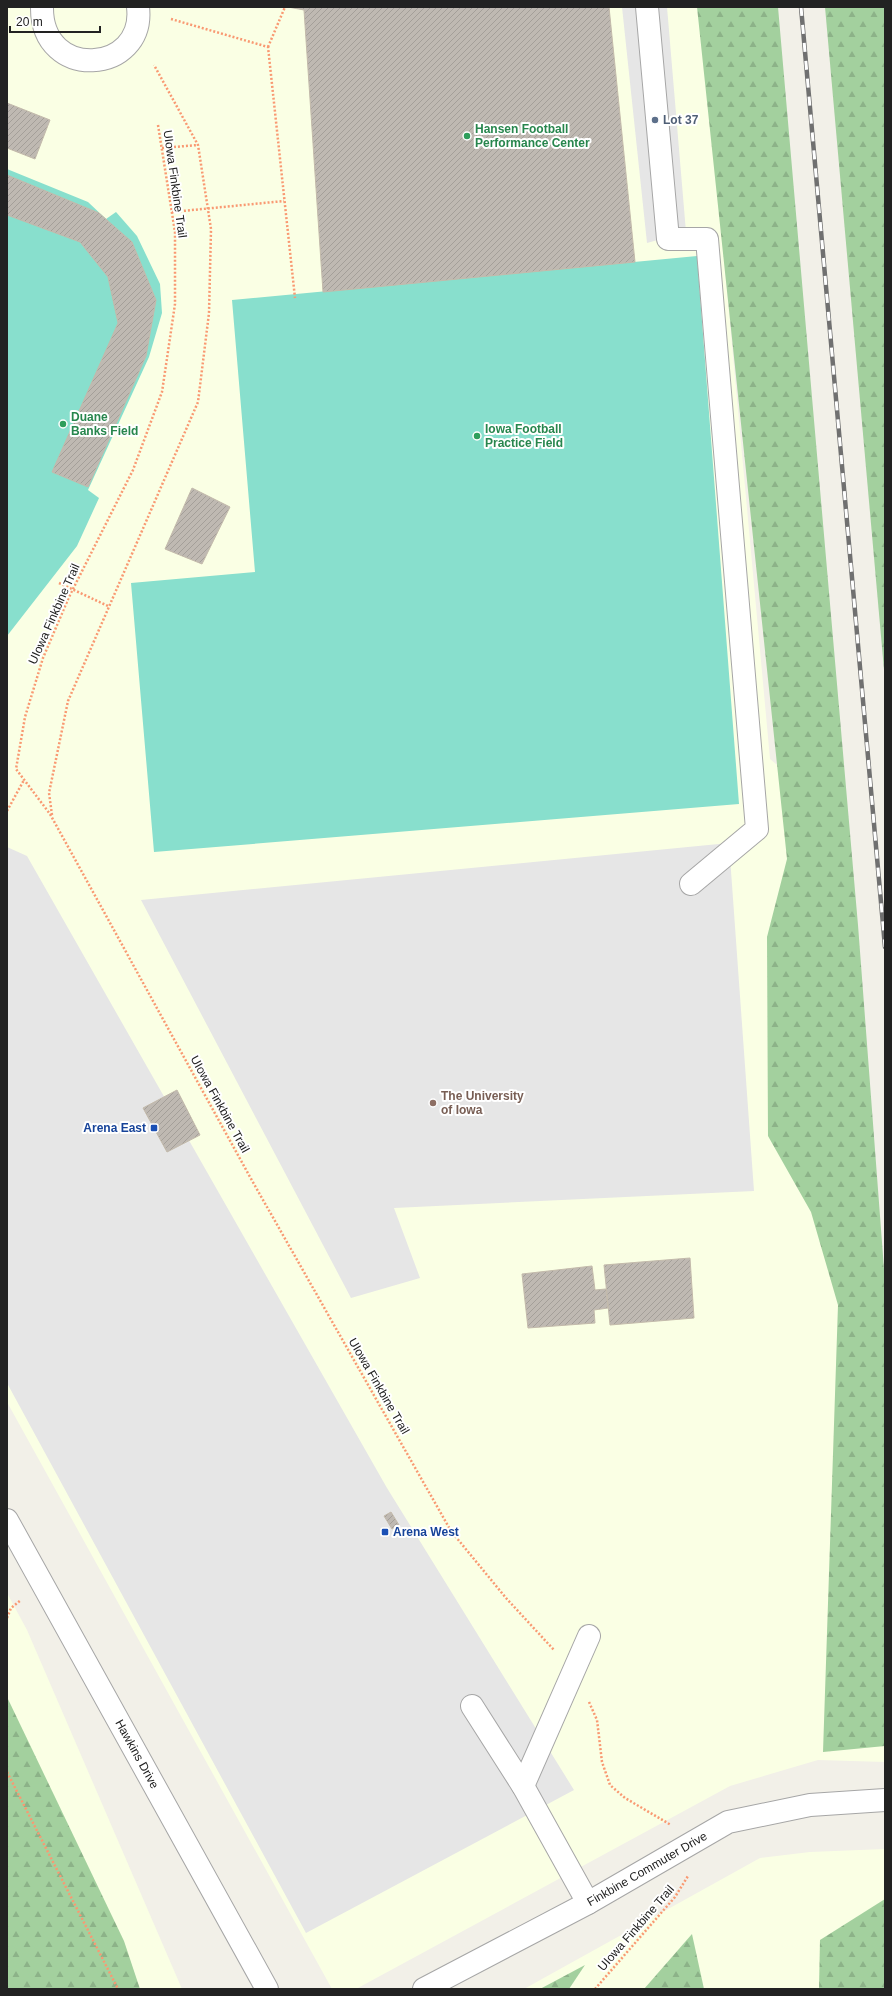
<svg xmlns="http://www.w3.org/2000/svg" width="892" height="1996" viewBox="0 0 892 1996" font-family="Helvetica,sans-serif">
	<defs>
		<pattern id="forest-firs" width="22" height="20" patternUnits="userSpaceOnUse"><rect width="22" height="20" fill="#a3d09e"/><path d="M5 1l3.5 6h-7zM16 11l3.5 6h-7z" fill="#8cb288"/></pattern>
		<pattern id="building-hatch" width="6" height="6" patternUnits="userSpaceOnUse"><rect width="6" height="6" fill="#bfb9b2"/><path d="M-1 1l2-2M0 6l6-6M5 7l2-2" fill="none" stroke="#a49f99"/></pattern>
	</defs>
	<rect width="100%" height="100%" fill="#f2f0e8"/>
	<g fill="#faffe4">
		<polygon points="7,7 701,7 770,759 834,813 885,1393 885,1762 818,1760 730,1786 356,1989 332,1989 7,1402"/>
		<polygon points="7,1593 27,1630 182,1989 7,1989"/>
		<polygon points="885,1849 885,1989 524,1989 760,1858 810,1852"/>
	</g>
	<g fill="url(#forest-firs)">
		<polygon points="697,7 778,7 858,925 885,1282 885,1746 823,1752 838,1305 811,1212 768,1136 767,937 787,859"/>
		<polygon points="825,7 885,7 885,681"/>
		<polygon points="7,1697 124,1941 140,1989 7,1989"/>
		<polygon points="885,1899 885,1989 819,1989 820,1940"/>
		<polygon points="692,1934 704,1989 644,1989"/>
		<polygon points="585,1965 569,1989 540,1989"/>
	</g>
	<g fill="#88dfcd">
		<polygon points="7,169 88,202 106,219 116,212 137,236 160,284 162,313 149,357 88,490 99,498 77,546 7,636"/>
		<polygon points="697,256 739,804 154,852 131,583 255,572 232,300"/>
	</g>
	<g fill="#e6e6e6">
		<polygon points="622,7 667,7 686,232 647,243"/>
		<polygon points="729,843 754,1191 394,1208 420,1278 351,1298 141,900"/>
		<polygon points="7,847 27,856 387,1488 574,1790 306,1933 7,1383"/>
	</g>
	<g fill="url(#building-hatch)" stroke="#c3baab">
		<polygon points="288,7 609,7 635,262 323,292 304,10"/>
		<polygon points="7,103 50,120 35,159 7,148"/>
		<polygon points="7,175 99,213 132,242 156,300 146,356 88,487 52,472 118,323 108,277 80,242 7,215"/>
		<polygon points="192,488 230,507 202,564 165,549"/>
		<polygon points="177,1090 200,1135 167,1152 143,1108"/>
		<polygon points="690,1258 694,1318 610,1325 604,1265"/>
		<polygon points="592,1266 595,1290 606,1289 608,1308 594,1310 595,1323 528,1328 522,1274"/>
		<polygon points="391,1512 399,1525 392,1529 384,1516"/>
	</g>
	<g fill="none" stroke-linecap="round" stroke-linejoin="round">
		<g stroke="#a6a6a6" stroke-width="24">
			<g id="minor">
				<path d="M 42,7 C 41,82 146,74 138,7"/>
				<polyline points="647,7 668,239 707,239 757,829 691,884"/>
				<polyline points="7,1520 267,1989"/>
				<polyline points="472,1706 523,1786 588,1903"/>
				<polyline points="523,1786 589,1636"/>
				<polyline points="424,1989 588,1903 728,1822 810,1805 885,1800"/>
			</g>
		</g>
		<g stroke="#f99972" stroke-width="2.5" stroke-dasharray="2 2" stroke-linecap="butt">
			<polyline points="171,19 268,47 295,298"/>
			<polyline points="268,47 285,7"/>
			<polyline points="158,125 175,232 175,304 162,392 133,470 69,597 43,658 25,717 16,769 50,814 250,1177 451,1531 506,1598 554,1650"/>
			<polyline points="162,148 198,145"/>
			<polyline points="172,212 284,201"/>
			<polyline points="59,583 108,606"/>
			<polyline points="7,811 24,780"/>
			<polyline points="52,815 49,793 68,701 198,402 209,313 211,229 198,145 154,65"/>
			<polyline points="7,1618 11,1608 21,1600"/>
			<polyline points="589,1702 597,1720 602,1762 610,1785 625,1798 671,1825"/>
			<polyline points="7,1772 118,1989"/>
			<polyline points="595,1989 675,1897 688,1876"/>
		</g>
		<use href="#minor" stroke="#fff" stroke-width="22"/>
		<g stroke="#707070" stroke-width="4.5">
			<polyline id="rail" points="801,7 885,947"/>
		</g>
		<use href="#rail" stroke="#fff" stroke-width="3" stroke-dasharray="9" stroke-linecap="butt"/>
	</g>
	<circle fill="#5c6f8a" stroke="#fff" stroke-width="1.5" cx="655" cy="120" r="4"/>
	<g fill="#2e9e5b" stroke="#fff" stroke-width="1.5">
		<circle cx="467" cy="136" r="4"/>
		<circle cx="63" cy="424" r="4"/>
		<circle cx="477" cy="436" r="4"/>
	</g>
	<circle fill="#8d6e63" stroke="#fff" stroke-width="1.5" cx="433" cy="1103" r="4"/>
	<g fill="#1a4fb4" stroke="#fff" stroke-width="1.5">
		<rect x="150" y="1124" width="8" height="8" rx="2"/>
		<rect x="381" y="1528" width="8" height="8" rx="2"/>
	</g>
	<g text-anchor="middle" stroke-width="4" stroke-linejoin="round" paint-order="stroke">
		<g font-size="12" font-weight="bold" fill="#4e5e75" stroke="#fff" text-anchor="start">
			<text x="663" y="124">Lot 37</text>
		</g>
		<g font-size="12" font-weight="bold" fill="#27864d" stroke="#fff" text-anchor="start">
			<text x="475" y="133">Hansen Football<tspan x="475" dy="14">Performance Center</tspan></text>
			<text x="71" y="421">Duane<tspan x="71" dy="14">Banks Field</tspan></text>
			<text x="485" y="433">Iowa Football<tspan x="485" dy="14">Practice Field</tspan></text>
		</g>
		<g font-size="12" fill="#222" stroke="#fff">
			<text transform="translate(175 184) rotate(82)" y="4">UIowa Finkbine Trail</text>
			<text transform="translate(54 614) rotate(-66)" y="4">UIowa Finkbine Trail</text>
			<text transform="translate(220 1104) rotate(61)" y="4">UIowa Finkbine Trail</text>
			<text transform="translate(379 1386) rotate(60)" y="4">UIowa Finkbine Trail</text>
			<text transform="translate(137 1754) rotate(61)" y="4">Hawkins Drive</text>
			<text transform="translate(647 1869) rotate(-30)" y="4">Finkbine Commuter Drive</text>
			<text transform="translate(636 1928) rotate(-49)" y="4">UIowa Finkbine Trail</text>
		</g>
		<g font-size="12" font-weight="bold" fill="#785e54" stroke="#fff" text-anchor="start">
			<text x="441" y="1100">The University<tspan x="441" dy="14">of Iowa</tspan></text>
		</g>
		<g font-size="12" font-weight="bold" fill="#164399" stroke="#fff" text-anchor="end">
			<text x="146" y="1132">Arena East</text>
			<text x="393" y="1536" text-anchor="start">Arena West</text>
		</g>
	</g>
	<rect width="892" height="1996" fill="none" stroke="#222222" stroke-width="16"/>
	<path d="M10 26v6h90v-6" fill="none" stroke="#222222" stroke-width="2"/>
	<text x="16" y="26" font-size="12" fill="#222222" stroke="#ffffff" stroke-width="3" paint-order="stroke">20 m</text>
</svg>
